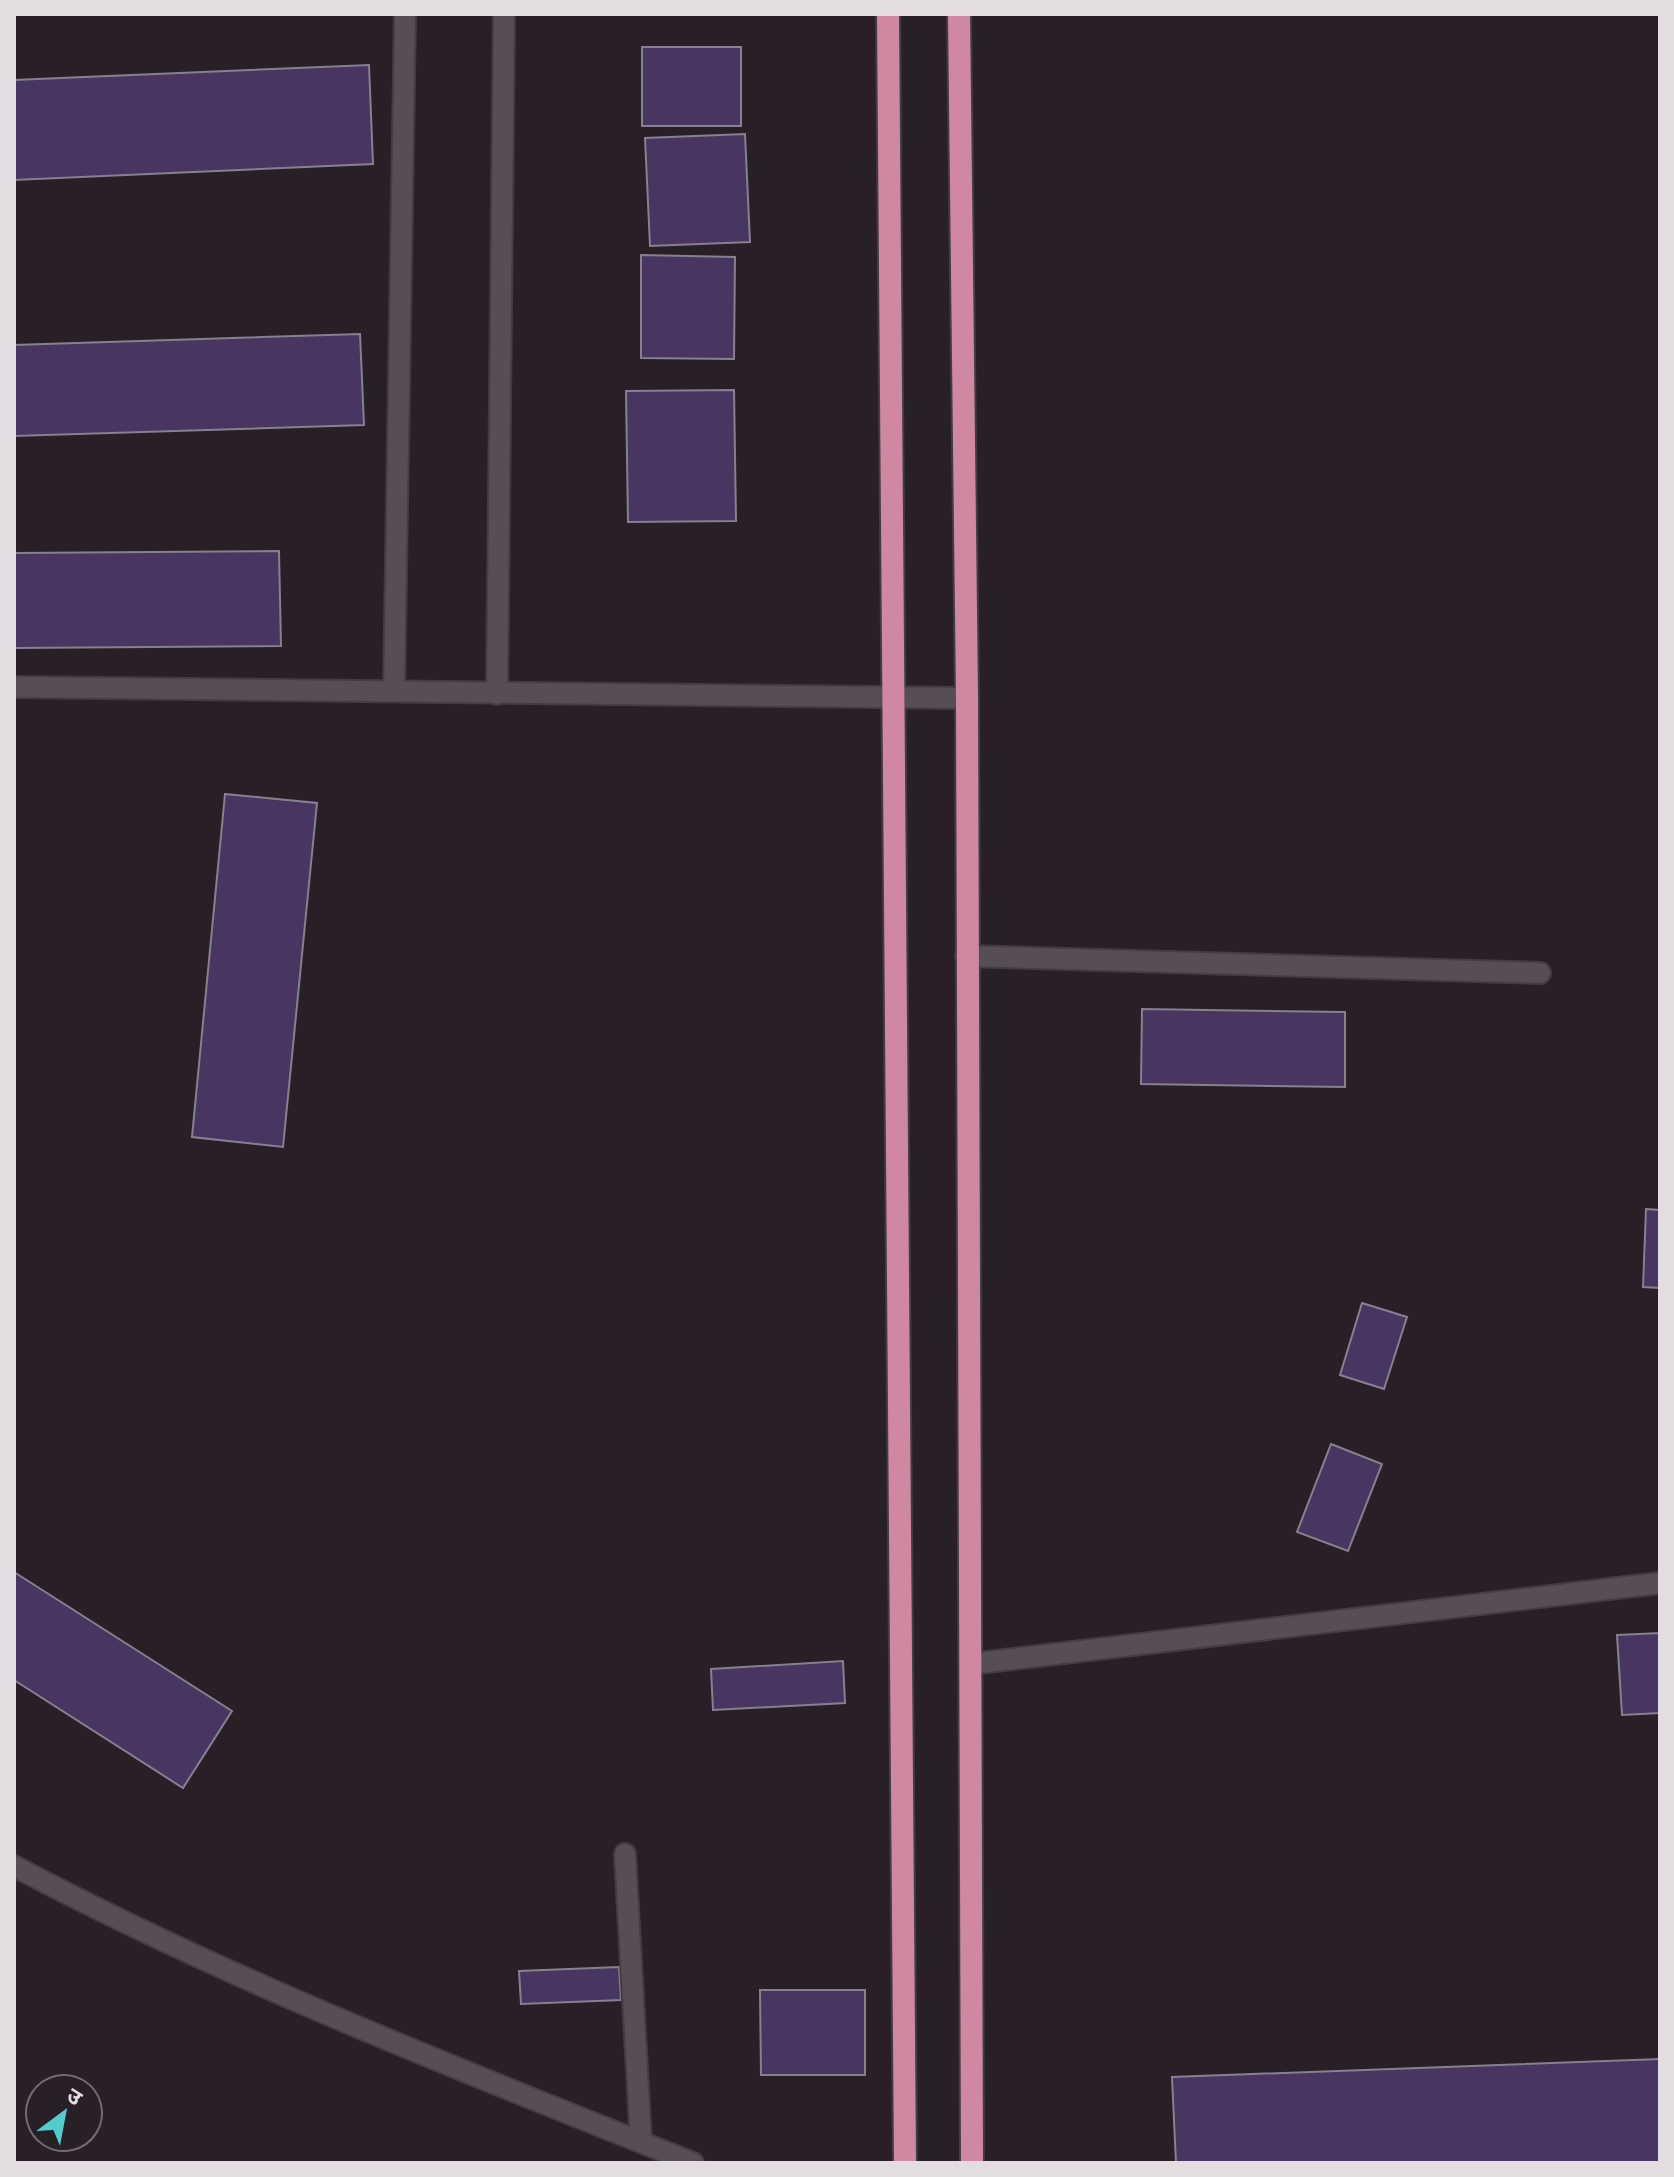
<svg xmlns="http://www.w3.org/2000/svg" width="1674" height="2177" viewBox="0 0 1674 2177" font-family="Quicksand,'Noto Sans Devanagari',sans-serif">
	<rect width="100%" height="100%" fill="#281f27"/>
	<g fill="#483561" stroke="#86818e" stroke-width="2">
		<rect x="642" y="47" width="99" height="79"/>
		<polygon points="369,65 373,164 14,180 14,80"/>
		<polygon points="745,134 750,242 650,246 645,138"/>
		<polygon points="641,255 735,257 734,359 641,358"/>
		<polygon points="360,334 364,425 14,436 14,345"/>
		<polygon points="734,390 736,521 628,522 626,391"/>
		<polygon points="279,551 281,646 14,648 14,553"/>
		<polygon points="225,794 317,803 283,1147 192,1137"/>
		<polygon points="1142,1009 1345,1012 1345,1087 1141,1084"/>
		<polygon points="1646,1209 1660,1210 1660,1288 1643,1287"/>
		<polygon points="1362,1303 1407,1317 1384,1389 1340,1375"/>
		<polygon points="1331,1444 1382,1464 1348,1551 1297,1532"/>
		<polygon points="14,1572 232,1711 183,1788 14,1680"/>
		<polygon points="1660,1633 1660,1713 1622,1715 1617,1635"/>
		<polygon points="843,1661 845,1703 713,1710 711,1669"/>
		<polygon points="619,1967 621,2000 521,2004 519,1971"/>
		<polygon points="760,1990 865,1990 865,2075 761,2075"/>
		<polygon points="1660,2059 1660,2163 1176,2163 1172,2077"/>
	</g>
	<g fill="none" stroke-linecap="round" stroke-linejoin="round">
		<g stroke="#433c42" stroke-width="24">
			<g id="service">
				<polyline points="14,687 967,698"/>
				<polyline points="394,690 405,14"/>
				<polyline points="497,694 504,14"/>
				<polyline points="966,956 1540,973"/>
				<polyline points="970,1664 1660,1583"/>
				<polyline points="625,1854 641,2142"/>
				<path d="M 14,1866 C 233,1982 463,2071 693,2163"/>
			</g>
		</g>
		<g stroke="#433c42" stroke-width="26">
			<g id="trunk">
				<polyline points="888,14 905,2163"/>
				<polyline points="959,14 967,698 972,2163"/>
			</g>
		</g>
		<use href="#service" stroke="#574d55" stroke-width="20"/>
		<use href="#trunk" stroke="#d088a2" stroke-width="22"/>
	</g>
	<rect width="1674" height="2177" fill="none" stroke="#e3dde2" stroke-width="32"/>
	<g transform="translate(64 2113) rotate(32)"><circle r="38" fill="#281f27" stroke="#736b72" stroke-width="2"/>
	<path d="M0-6L14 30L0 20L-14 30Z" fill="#52cdce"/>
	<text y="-12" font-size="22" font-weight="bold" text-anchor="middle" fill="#e3dde2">उ</text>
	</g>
</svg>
